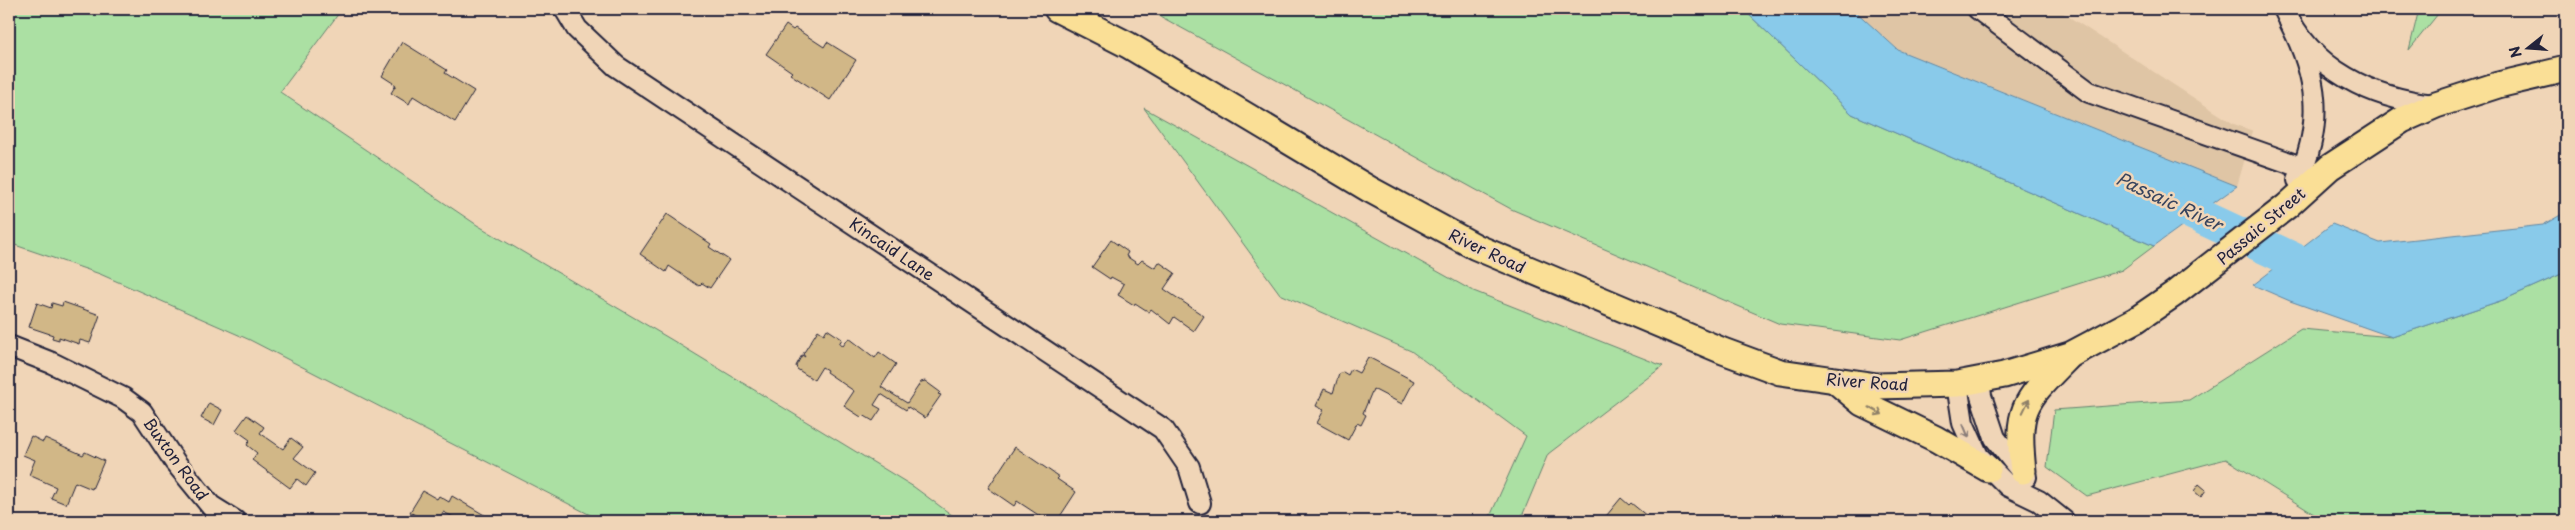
<svg xmlns="http://www.w3.org/2000/svg" width="2575" height="530" viewBox="0 0 2575 530" font-family="'Playpen Sans',sans-serif">
	<rect width="100%" height="100%" fill="#f0d5b7"/>
	<filter id="ink" filterUnits="userSpaceOnUse"><feTurbulence type="fractalNoise" baseFrequency=".02" numOctaves="2"/><feDisplacementMap in="SourceGraphic" scale="10" xChannelSelector="R" yChannelSelector="G"/><feConvolveMatrix kernelMatrix="1 2 1 2 8 2 1 2 1" color-interpolation-filters="sRGB"/></filter>
	<g filter="url(#ink)">
		<polygon fill="#dfc5a5" points="1853,9 2057,9 2234,124 2253,131 2237,186 1898,50"/>
		<g fill="#abe0a3" stroke="#66816f">
			<polygon points="9,9 342,9 280,92 477,225 672,340 914,487 960,521 602,521 250,340 100,274 9,243"/>
			<polygon points="1147,9 1743,9 1852,114 2154,246 2122,270 1900,340 1780,324 1511,209"/>
			<polygon points="2419,9 2442,9 2409,50"/>
			<polygon points="1144,108 1471,290 1663,366 1548,454 1520,521 1488,521 1526,436 1411,351 1280,294"/>
			<polygon points="2566,272 2566,521 2325,521 2226,459 2087,496 2047,467 2054,410 2189,400 2301,329 2392,337 2503,300"/>
		</g>
		<g fill="#89caea" stroke="#6087a4">
			<polygon points="1743,9 1853,9 1898,50 2237,186 2154,246 1852,114"/>
			<polygon points="2566,212 2566,272 2503,300 2392,337 2290,301 2253,285 2332,224 2380,243 2543,225"/>
		</g>
		<g fill="none" stroke-linecap="round" stroke-linejoin="round">
			<polyline stroke="#89caea" stroke-width="35" points="2155,195 2332,278"/>
		</g>
		<g fill="#d1b787" stroke="#22223b">
			<polygon points="786,25 793,30 795,28 824,47 827,42 856,60 830,100 790,74 792,72 766,54"/>
			<polygon points="402,42 447,70 445,73 474,91 455,122 413,96 409,104 391,93 396,85 382,76"/>
			<polygon points="667,214 711,244 709,247 729,260 710,288 702,283 699,286 669,266 666,272 640,254"/>
			<polygon points="1111,240 1128,252 1126,256 1138,264 1142,260 1155,268 1159,262 1175,273 1164,289 1204,316 1194,331 1174,317 1170,324 1151,309 1149,312 1135,303 1134,305 1118,295 1124,284 1111,277 1110,279 1092,267"/>
			<polygon points="63,302 100,315 90,343 80,340 79,344 59,337 59,340 52,338 53,335 29,327 37,303 51,308 52,303 62,306"/>
			<polygon points="827,329 842,339 839,344 843,346 849,338 875,358 879,352 896,364 881,387 907,403 921,382 925,381 940,392 938,394 941,395 925,418 908,407 906,410 881,394 874,405 881,409 873,421 863,415 861,417 844,406 854,391 826,372 827,370 822,367 814,380 797,369 796,366 802,355 805,357 803,354 818,330 824,334"/>
			<polygon points="1368,357 1414,381 1402,404 1373,389 1363,413 1366,415 1361,425 1357,423 1348,440 1317,423 1324,410 1316,406 1324,389 1333,393 1339,374 1343,372 1348,375 1351,369 1359,373"/>
			<polygon points="209,403 222,410 214,425 201,418"/>
			<polygon points="247,415 264,427 260,433 283,449 291,438 303,447 294,458 315,473 306,486 297,479 290,488 252,460 257,453 247,445 250,440 236,430"/>
			<polygon points="31,436 43,442 45,438 83,455 85,452 104,461 92,489 75,482 66,504 51,498 56,487 29,475 35,460 23,455"/>
			<polygon points="1015,447 1059,477 1057,479 1076,492 1057,521 1049,516 1046,520 1017,501 1014,506 988,488"/>
			<polygon points="2199,484 2206,490 2201,497 2194,491"/>
			<polygon points="423,491 437,499 439,496 449,502 452,496 486,516 483,521 462,521 443,512 438,521 425,521 410,512"/>
			<polygon points="1621,498 1629,505 1631,503 1653,521 1602,521"/>
		</g>
		<g fill="none" stroke-linecap="round" stroke-linejoin="round">
			<g stroke="#22223b" stroke-width="24">
				<g id="minor">
					<polyline points="565,9 577,29 616,66 1163,429 1189,467 1200,503"/>
					<polyline points="1978,9 2089,92 2304,168"/>
					<path d="M 2284,9 C 2311,70 2373,99 2436,105"/>
					<path d="M 2290,22 C 2318,77 2324,123 2298,180"/>
					<polyline points="9,346 52,363 123,398 142,412 175,462 211,506 235,521"/>
					<polyline points="1979,379 1981,396 1995,438 2026,477"/>
					<polyline points="1957,384 1963,423 1978,456 2008,486 2039,501 2064,521"/>
				</g>
			</g>
			<g stroke="#22223b" stroke-width="29">
				<g id="major">
					<polyline points="1057,9 1128,45 1369,189 1476,247 1723,351 1780,372 1877,386 1957,384 2004,375 2070,355 2136,320 2174,294 2287,206 2330,167 2402,120 2436,105 2498,85 2566,69"/>
					<polyline points="1837,382 1862,403 1936,439 1988,469"/>
					<path d="M 2023,471 C 2016,406 2024,402 2069,356"/>
				</g>
			</g>
			<use href="#minor" stroke="#f0d5b7" stroke-width="20"/>
			<use href="#major" stroke="#fadf96" stroke-width="25"/>
		</g>
		<defs><path id="oneway-shaft" d="M-6 0H5M1.5-3L5.5 0L1.5 3" fill="none" stroke-width="1.6" stroke-linecap="round" stroke-linejoin="round" transform="scale(1.25)"/></defs>
		<g stroke="#8e8068">
			<use href="#oneway-shaft" transform="translate(2026 406) rotate(-64)"/>
			<use href="#oneway-shaft" transform="translate(1876 411) rotate(29)"/>
		</g>
		<use stroke="#897c79" href="#oneway-shaft" transform="translate(1966 431) rotate(67)"/>
	</g>
	<g text-anchor="middle" stroke-width="5" stroke-linejoin="round" paint-order="stroke">
		<g font-size="16" fill="#22223b" stroke="#f0d5b7">
			<text transform="translate(2261 226) rotate(-40)" y="6">Passaic Street</text>
			<text transform="translate(892 249) rotate(34)" y="6">Kincaid Lane</text>
			<text transform="translate(1487 251) rotate(25)" y="6">River Road</text>
			<text transform="translate(1867 382) rotate(4)" y="6">River Road</text>
			<text transform="translate(176 459) rotate(54)" y="6">Buxton Road</text>
		</g>
		<g font-size="18" font-style="italic" fill="#37445e" stroke="#f0d5b7">
			<text transform="translate(2169 202) rotate(25)" y="6">Passaic River</text>
		</g>
	</g>
	<rect width="2575" height="530" fill="none" stroke="#f0d5b7" stroke-width="30"/>
	<rect x="15" y="15" width="2545" height="500" fill="none" stroke="#22223b" stroke-width="2" filter="url(#ink)"/>
	<g transform="translate(2528 48) rotate(253)" stroke="#f0d5b7" stroke-width="4" paint-order="stroke">
	<path d="M0-4L9 19L0 12L-9 19Z" fill="#22223b"/>
	<text y="-8" font-size="14" font-weight="bold" text-anchor="middle" fill="#22223b">N</text>
	</g>
</svg>
